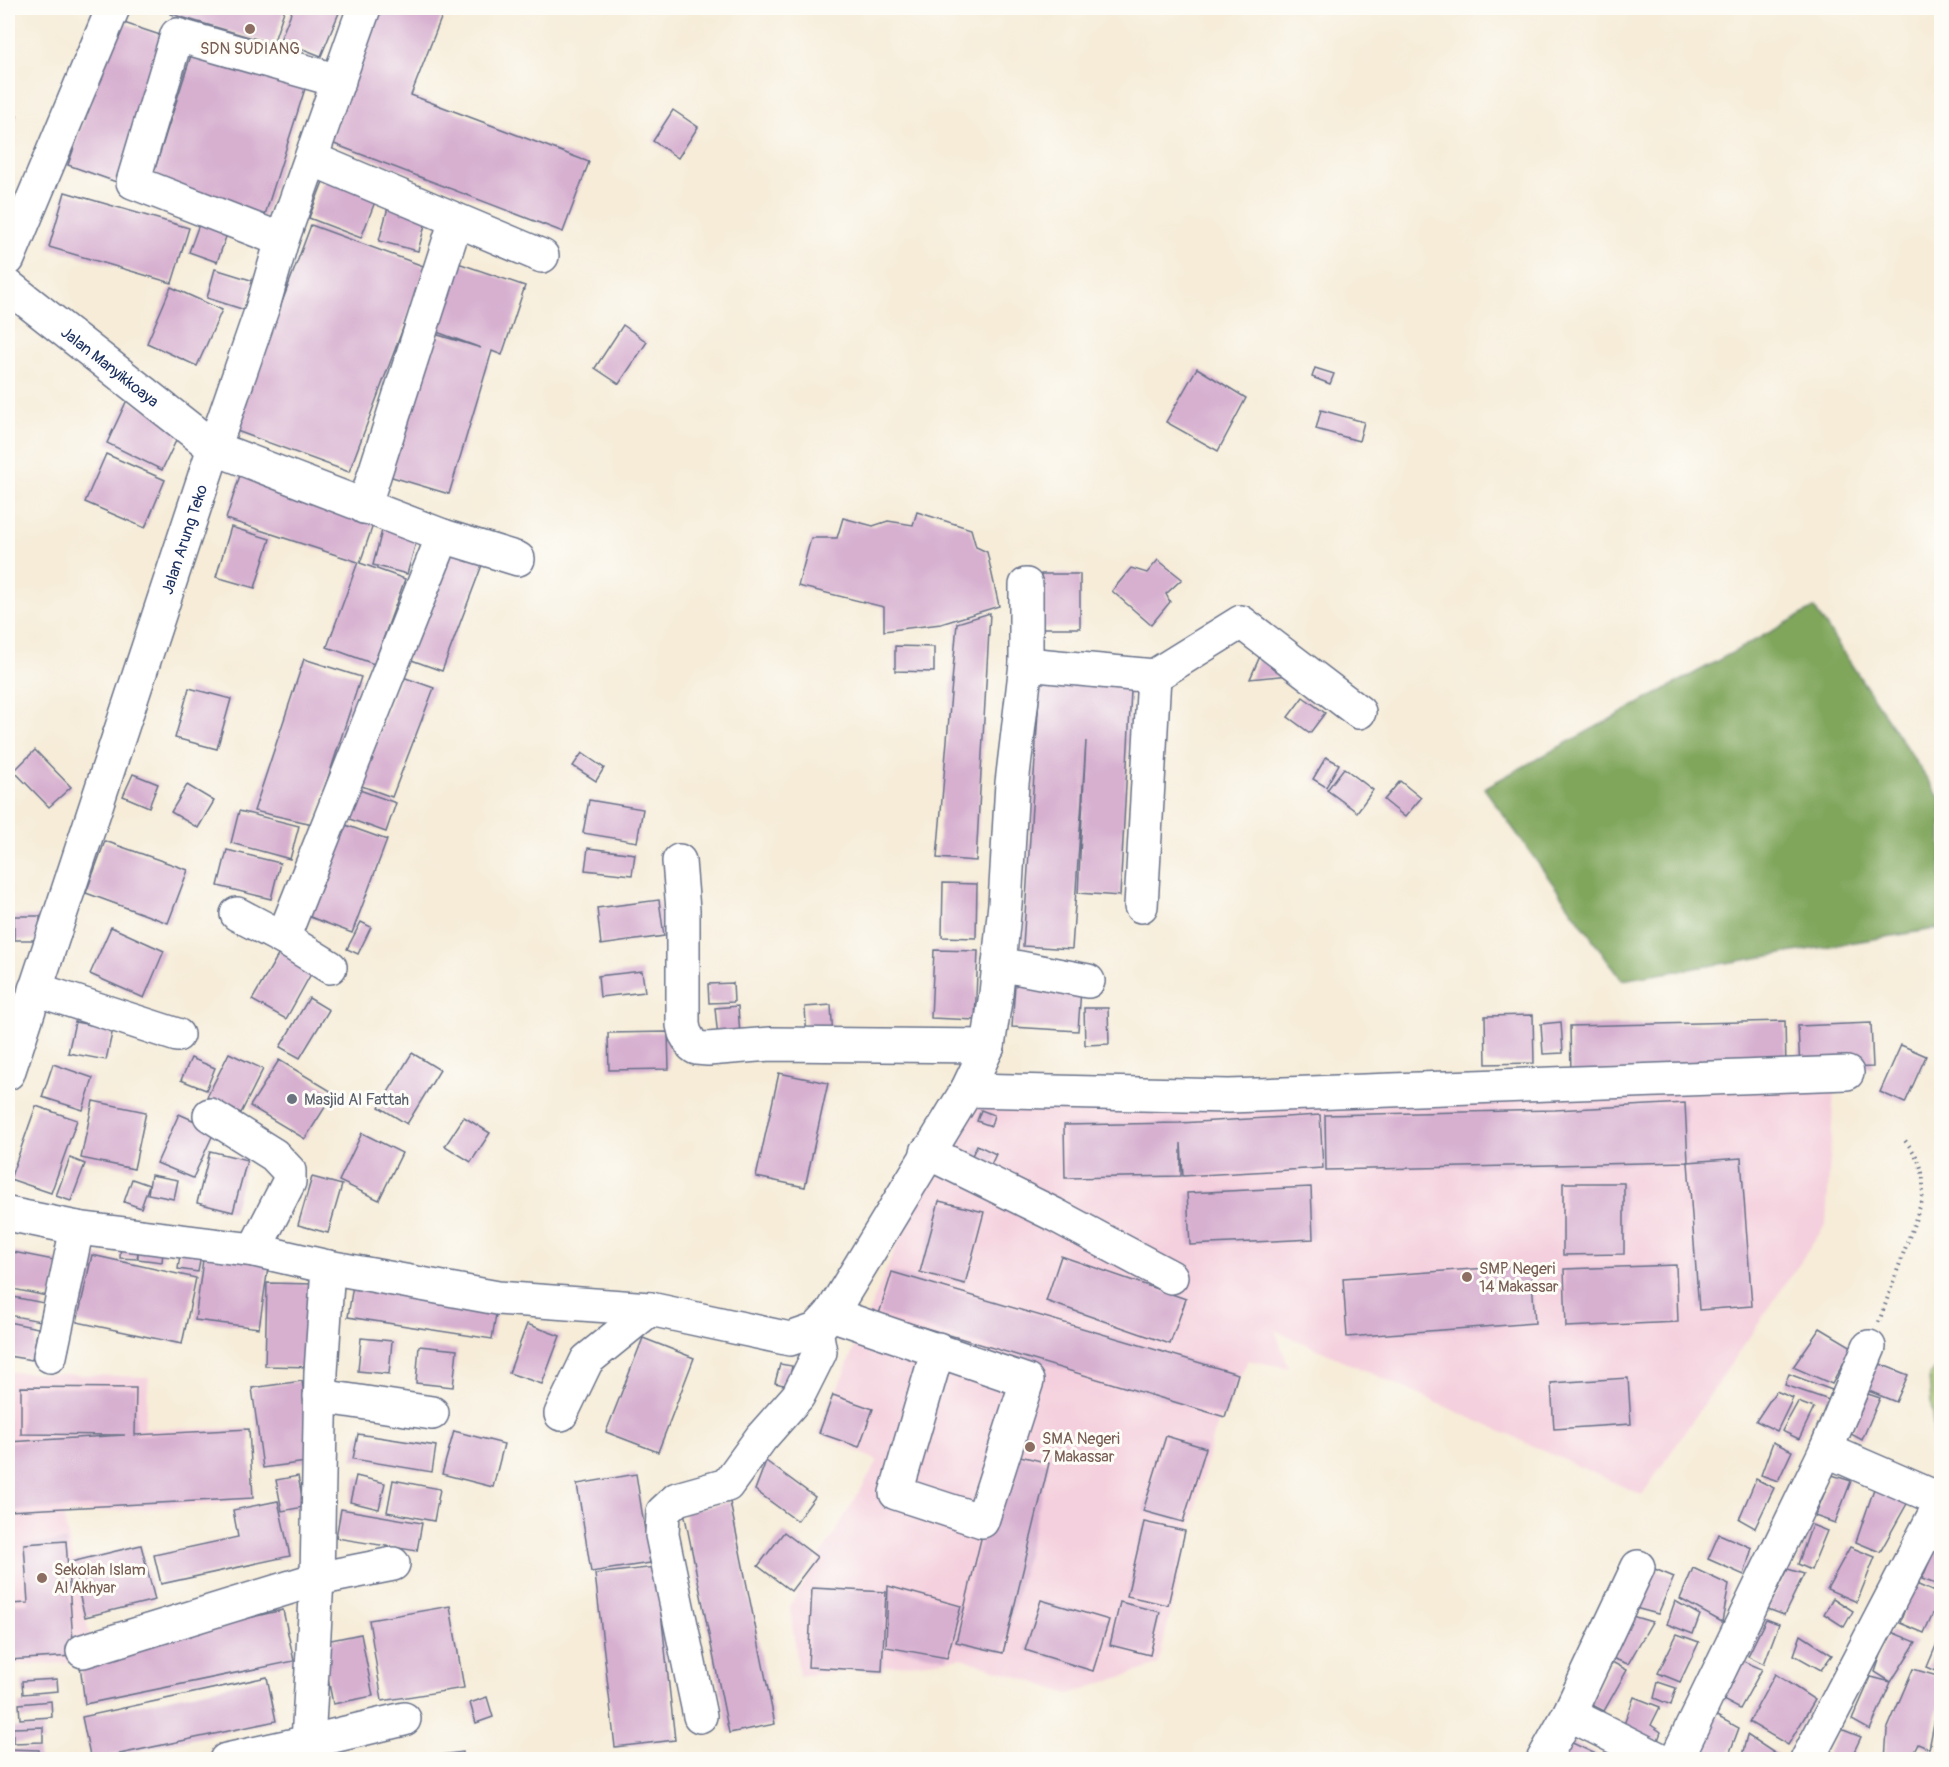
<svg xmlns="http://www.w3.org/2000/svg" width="1949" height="1767" viewBox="0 0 1949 1767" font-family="Pangolin,sans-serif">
	<rect width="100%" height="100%" fill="#fdfcf7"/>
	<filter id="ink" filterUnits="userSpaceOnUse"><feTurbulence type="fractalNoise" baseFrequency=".0167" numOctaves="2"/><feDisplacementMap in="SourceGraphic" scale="12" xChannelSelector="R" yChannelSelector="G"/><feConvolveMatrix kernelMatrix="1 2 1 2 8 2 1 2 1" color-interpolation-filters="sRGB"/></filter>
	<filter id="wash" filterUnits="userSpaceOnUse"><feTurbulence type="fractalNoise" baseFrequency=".008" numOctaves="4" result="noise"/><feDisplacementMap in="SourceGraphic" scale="24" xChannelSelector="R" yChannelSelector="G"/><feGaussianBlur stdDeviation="1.35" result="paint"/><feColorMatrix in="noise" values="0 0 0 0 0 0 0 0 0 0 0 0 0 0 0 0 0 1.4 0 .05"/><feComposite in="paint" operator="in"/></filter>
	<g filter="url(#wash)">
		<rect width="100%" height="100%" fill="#f6ecd8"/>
		<g fill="#f4cfdd">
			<polygon points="1834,1090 1826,1224 1642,1495 1275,1330 1289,1368 1248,1360 1213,1434 1158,1665 1069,1694 962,1658 799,1676 790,1606 878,1461 819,1433 921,1186 969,1104"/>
			<polygon points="8,1372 149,1377 144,1428 249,1429 251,1502 63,1514 91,1642 68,1663 8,1665"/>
		</g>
		<polygon fill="#a1c068" stroke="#5e7863" stroke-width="1.5" points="1941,1363 1941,1476 1937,1476 1929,1376"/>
		<polygon fill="#80a65c" stroke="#4e6a5d" stroke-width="1.5" points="1814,608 1941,800 1941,928 1622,980 1484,788"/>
		<g id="blocks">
			<g fill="#d7b0d0">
				<polygon points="173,8 285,8 273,44 171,14"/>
				<polygon points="293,8 341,8 321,56 280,40"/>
				<polygon points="379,8 445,8 411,95 589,162 563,232 329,142"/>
				<polygon points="118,21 172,39 122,184 68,165"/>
				<polygon points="195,43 309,76 264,218 151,181"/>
				<polygon points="673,110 698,127 678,158 653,141"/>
				<polygon points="8,111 17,116 8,135"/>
				<polygon points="326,174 378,194 361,238 309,218"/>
				<polygon points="65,192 189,228 172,283 49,247"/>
				<polygon points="390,200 429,210 418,251 379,241"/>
				<polygon points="203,213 231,223 217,262 189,252"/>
				<polygon points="311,225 426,267 349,472 234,430"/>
				<polygon points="458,263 525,286 502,355 492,351 449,494 382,474 425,331 481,348 434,331"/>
				<polygon points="215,269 254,281 245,310 207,298"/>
				<polygon points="171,287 222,310 197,366 147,343"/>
				<polygon points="623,325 647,342 619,384 595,368"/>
				<polygon points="1197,368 1246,398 1218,451 1166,422"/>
				<polygon points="1315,368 1334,374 1330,384 1312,377"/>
				<polygon points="127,400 183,426 162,470 107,443"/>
				<polygon points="1321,410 1364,422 1359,441 1316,429"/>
				<polygon points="106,454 165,480 145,528 85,502"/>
				<polygon points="241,472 376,516 360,563 405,579 374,664 327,647 358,562 226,519"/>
				<polygon points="917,512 971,529 976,547 987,552 999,606 941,624 884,631 884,607 798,586 811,538 837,538 843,518 873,526 888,521 913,525"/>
				<polygon points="385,519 420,528 407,574 373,565"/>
				<polygon points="231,527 270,539 255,588 216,577"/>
				<polygon points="449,544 485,557 442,671 406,658"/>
				<polygon points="1158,560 1182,579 1166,594 1170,602 1151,625 1112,591 1131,568 1147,573"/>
				<rect x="1041" y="574" width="39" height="54"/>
				<polygon points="990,613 976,861 937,858 957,623"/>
				<polygon points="895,646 934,647 934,672 895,671"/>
				<polygon points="1261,654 1290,675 1250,679"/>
				<polygon points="304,659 361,677 313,824 254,811"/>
				<polygon points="1041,666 1132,672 1120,896 1078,893 1086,741 1072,949 1023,946"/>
				<polygon points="400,676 434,688 392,797 359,785"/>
				<polygon points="189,688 231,699 217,749 175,738"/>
				<polygon points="1303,697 1325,713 1310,733 1288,717"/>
				<polygon points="35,750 71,787 49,807 14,771"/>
				<polygon points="582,753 604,768 596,781 573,766"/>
				<polygon points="1326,757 1339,764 1326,787 1313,779"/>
				<polygon points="1344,768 1373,790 1357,812 1327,790"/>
				<polygon points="133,774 158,784 149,807 123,796"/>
				<polygon points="1400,781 1421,798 1405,817 1384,800"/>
				<polygon points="187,785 214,801 198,828 171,812"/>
				<polygon points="354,788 396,803 386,832 344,817"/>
				<polygon points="589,800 643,809 637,842 583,833"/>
				<polygon points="239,811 299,826 290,859 231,843"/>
				<polygon points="340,823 387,840 352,933 305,915"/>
				<polygon points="105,841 188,870 168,923 86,893"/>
				<polygon points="588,848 635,854 632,875 585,870"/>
				<polygon points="227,850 280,863 271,899 218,886"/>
				<polygon points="943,883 977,884 976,938 942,937"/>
				<polygon points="659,900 664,936 601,945 597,908"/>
				<rect x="14" y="916" width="26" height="24"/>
				<polygon points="361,922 371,927 358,954 347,949"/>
				<polygon points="111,927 164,951 144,998 90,974"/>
				<polygon points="284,945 317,963 286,1019 252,1000"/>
				<polygon points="934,950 978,951 975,1020 931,1018"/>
				<polygon points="642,971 645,992 600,997 598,976"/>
				<polygon points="733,983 734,1002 709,1003 708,984"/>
				<polygon points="1015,985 1081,989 1078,1031 1012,1027"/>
				<polygon points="309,998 329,1010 300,1058 280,1047"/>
				<polygon points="831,1005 833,1039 807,1041 805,1007"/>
				<polygon points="738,1006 740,1036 718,1038 715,1008"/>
				<polygon points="1084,1008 1108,1008 1109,1044 1085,1045"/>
				<polygon points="1533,1015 1534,1063 1486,1064 1485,1016"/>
				<polygon points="1785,1021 1786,1068 1571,1073 1570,1026"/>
				<polygon points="75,1022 113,1029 106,1060 68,1053"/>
				<polygon points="1561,1022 1563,1053 1543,1054 1541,1024"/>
				<polygon points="1871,1023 1873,1067 1800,1070 1798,1026"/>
				<polygon points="668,1032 669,1069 609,1070 608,1033"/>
				<polygon points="1901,1045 1926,1056 1905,1103 1880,1092"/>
				<polygon points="229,1053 263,1069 241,1113 207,1097"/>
				<polygon points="412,1053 440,1070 407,1124 379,1107"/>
				<polygon points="191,1058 215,1068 206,1090 181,1080"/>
				<polygon points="279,1060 334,1093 305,1139 250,1106"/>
				<polygon points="53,1064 93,1078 83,1110 42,1097"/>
				<polygon points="779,1073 828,1083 805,1187 756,1177"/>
				<polygon points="93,1101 146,1112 134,1169 81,1158"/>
				<polygon points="1685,1103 1688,1162 1326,1170 1325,1115 1555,1110"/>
				<polygon points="36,1106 77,1120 51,1193 10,1179"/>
				<polygon points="981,1110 994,1115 991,1126 977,1121"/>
				<polygon points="179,1114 215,1130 193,1178 157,1163"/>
				<polygon points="1320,1115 1323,1168 1183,1176 1181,1143 1181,1176 1065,1178 1064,1125 1180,1123"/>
				<polygon points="464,1117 490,1133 471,1162 445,1146"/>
				<polygon points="362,1133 402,1153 379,1200 339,1181"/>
				<polygon points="977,1145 996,1154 988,1171 969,1162"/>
				<polygon points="210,1151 247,1160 233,1212 197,1203"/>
				<polygon points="70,1158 85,1164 71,1201 56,1196"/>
				<polygon points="1741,1158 1752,1306 1699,1310 1688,1162"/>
				<polygon points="151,1175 178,1180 174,1199 148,1194"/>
				<polygon points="312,1177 342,1185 328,1233 298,1225"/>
				<polygon points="132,1179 149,1185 141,1208 124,1202"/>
				<polygon points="1563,1183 1624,1183 1624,1254 1563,1255"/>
				<polygon points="1311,1187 1313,1239 1190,1245 1187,1193"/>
				<polygon points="939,1201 984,1212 965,1284 920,1272"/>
				<polygon points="121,1239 164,1243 162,1262 138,1259 138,1252 137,1259 120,1258"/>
				<polygon points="181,1247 202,1250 198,1272 178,1269"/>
				<polygon points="8,1251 59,1261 52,1297 8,1288"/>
				<polygon points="204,1252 269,1261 259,1328 195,1320"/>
				<polygon points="92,1255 196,1278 182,1344 77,1322"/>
				<polygon points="1061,1256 1186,1299 1170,1344 1046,1301"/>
				<polygon points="1531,1265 1535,1323 1347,1337 1343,1278"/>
				<polygon points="1676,1265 1678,1322 1566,1327 1564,1269"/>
				<polygon points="892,1272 1238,1374 1225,1417 879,1314"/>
				<polygon points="267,1283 314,1284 312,1367 265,1366"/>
				<polygon points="353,1285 497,1308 492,1339 348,1317"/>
				<polygon points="8,1296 44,1303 40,1321 8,1315"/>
				<polygon points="8,1322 38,1328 32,1360 8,1356"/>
				<polygon points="527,1324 560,1336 542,1384 509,1373"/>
				<polygon points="1820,1328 1852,1347 1832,1384 1793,1367"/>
				<polygon points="361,1338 392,1341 389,1374 358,1371"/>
				<polygon points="643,1338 694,1358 658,1452 606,1432"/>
				<polygon points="419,1346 457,1350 453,1387 416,1383"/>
				<polygon points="1870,1360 1908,1375 1896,1402 1859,1387"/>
				<polygon points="780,1364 792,1366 788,1386 775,1383"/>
				<polygon points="1789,1374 1832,1390 1829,1400 1785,1385"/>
				<polygon points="1628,1378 1631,1424 1554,1429 1551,1383"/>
				<polygon points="302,1381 313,1461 263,1468 252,1388"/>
				<polygon points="21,1387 136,1388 135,1435 249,1429 253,1498 8,1511 8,1442 125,1435 21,1434"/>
				<polygon points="1776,1391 1793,1398 1777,1431 1756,1421"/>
				<polygon points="1868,1394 1880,1398 1862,1440 1851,1434"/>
				<polygon points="833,1395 873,1409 859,1447 819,1433"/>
				<polygon points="1798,1402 1814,1408 1799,1439 1782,1431"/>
				<polygon points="454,1431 504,1444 493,1487 442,1474"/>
				<polygon points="358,1434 436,1446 432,1472 353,1459"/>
				<polygon points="1166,1436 1206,1448 1183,1522 1143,1511"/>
				<polygon points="1773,1442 1792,1451 1778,1481 1761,1475"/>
				<polygon points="1004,1452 1049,1463 1003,1653 956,1642 989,1506"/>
				<polygon points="766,1461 815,1497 797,1521 755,1490"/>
				<polygon points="636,1474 650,1563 591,1572 577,1484"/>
				<polygon points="1832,1475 1851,1481 1835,1523 1815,1516"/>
				<polygon points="298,1476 304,1507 282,1511 276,1480"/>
				<polygon points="356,1476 385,1483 379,1509 350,1502"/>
				<polygon points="1756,1479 1774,1488 1755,1528 1739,1519"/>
				<polygon points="393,1480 440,1489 434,1521 387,1512"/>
				<polygon points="1877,1480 1913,1493 1880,1552 1856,1542"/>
				<polygon points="278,1501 290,1556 161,1584 154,1555 238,1537 233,1510"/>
				<polygon points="730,1502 775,1724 729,1733 684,1512"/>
				<polygon points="341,1509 422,1523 417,1551 336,1538"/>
				<polygon points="1144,1522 1185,1531 1168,1605 1127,1596"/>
				<polygon points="1812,1525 1827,1531 1811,1570 1798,1564"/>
				<polygon points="784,1532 817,1557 791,1591 758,1566"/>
				<polygon points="1719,1534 1752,1548 1744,1575 1708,1559"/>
				<polygon points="66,1541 74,1656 8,1660 8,1604 28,1603 24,1544"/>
				<polygon points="1937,1543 1941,1545 1941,1586 1922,1579"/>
				<polygon points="141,1545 155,1600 85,1617 71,1562"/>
				<polygon points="1850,1547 1875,1557 1857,1602 1827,1589"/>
				<polygon points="656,1567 675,1740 615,1747 595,1574"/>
				<polygon points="1650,1567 1674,1577 1658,1614 1635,1608"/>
				<polygon points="1693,1568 1729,1585 1722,1622 1680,1599"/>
				<polygon points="1788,1569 1804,1574 1784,1615 1768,1609"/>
				<polygon points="1914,1583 1941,1595 1924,1633 1900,1623"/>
				<polygon points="888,1586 961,1606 947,1658 886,1647"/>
				<polygon points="812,1588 886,1592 882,1671 808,1667"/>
				<polygon points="1833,1598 1853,1611 1844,1627 1824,1614"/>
				<polygon points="1041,1600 1109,1620 1093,1671 1025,1650"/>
				<polygon points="1675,1601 1700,1615 1693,1634 1667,1624"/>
				<polygon points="1120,1602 1160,1612 1150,1655 1110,1645"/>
				<polygon points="450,1606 464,1688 382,1701 369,1620"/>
				<polygon points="283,1610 294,1661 85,1704 79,1657"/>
				<polygon points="1632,1616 1652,1622 1628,1664 1612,1658"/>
				<polygon points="1766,1619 1779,1624 1764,1664 1748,1656"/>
				<polygon points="1889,1631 1916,1642 1891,1682 1870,1730 1852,1720 1871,1677 1891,1682 1875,1672"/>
				<polygon points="361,1634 373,1696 333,1704 321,1642"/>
				<polygon points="1677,1634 1699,1642 1680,1682 1658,1673"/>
				<polygon points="1801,1635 1832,1655 1821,1670 1794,1655"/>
				<polygon points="1938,1641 1941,1642 1941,1673 1927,1667"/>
				<polygon points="1743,1661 1762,1669 1740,1709 1723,1700"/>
				<polygon points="1612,1662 1627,1670 1604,1711 1590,1704"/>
				<polygon points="1913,1669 1941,1677 1941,1704 1936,1713 1929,1749 1918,1744 1910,1760 1885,1760 1887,1730"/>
				<polygon points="1775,1674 1815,1700 1788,1745 1749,1722"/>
				<polygon points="267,1677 276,1721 91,1760 82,1717"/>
				<polygon points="57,1679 58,1691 23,1694 22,1681"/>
				<polygon points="1658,1682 1676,1688 1671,1705 1654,1698"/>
				<polygon points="487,1697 493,1717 476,1723 470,1703"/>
				<polygon points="1634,1697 1660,1707 1651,1725 1661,1732 1657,1743 1623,1727"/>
				<polygon points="51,1701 52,1717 20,1719 19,1704"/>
				<polygon points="1713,1714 1739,1728 1727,1760 1693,1760"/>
				<polygon points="43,1727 43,1742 13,1743 13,1728"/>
				<polygon points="1841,1729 1861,1737 1850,1760 1825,1760"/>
				<polygon points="1747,1735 1785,1760 1741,1760"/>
				<polygon points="1564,1739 1598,1755 1595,1760 1555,1760"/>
				<polygon points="8,1749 39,1750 39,1760 8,1760"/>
				<polygon points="463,1752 464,1760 433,1760 433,1756"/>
			</g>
		</g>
	</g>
	<g filter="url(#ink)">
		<use href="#blocks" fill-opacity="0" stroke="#687189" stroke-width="1.5"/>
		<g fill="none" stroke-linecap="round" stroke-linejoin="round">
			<g stroke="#687189" stroke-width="36">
				<g id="minor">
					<polyline points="312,159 542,256"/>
					<polyline points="282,240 133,182 177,35 339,81"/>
					<polyline points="8,259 113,8"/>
					<path id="s1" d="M 8,286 L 214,448 L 443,536 L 283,938 L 330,967"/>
					<polyline points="364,507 456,220"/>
					<polyline points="443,536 518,559"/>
					<polyline points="1026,664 1154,676 1241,622 1359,712"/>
					<polyline points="679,861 683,910 683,1025 685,1033 692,1045 696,1048 708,1049 771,1044 988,1046"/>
					<polyline points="1141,906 1154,676"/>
					<polyline points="237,914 283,938"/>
					<polyline points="999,964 1088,981"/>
					<polyline points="35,989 177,1035"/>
					<path id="s2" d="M 8,1073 L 214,448 L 263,306 L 282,240 L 364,8"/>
					<polyline points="967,1090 1229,1096 1847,1073"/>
					<polyline points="210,1115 274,1155 289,1171 289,1182 254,1250"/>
					<polyline points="927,1152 1055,1215 1171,1277"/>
					<polyline points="8,1214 77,1228 254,1250 328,1267 498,1298 650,1309 790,1339 816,1330 831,1314 967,1090 988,1046 996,994 1005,904 1012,783 1026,664 1026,585"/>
					<polyline points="831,1314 1027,1381 982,1521 896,1493 938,1349"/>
					<polyline points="50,1356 77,1228"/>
					<polyline points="320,1396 432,1413"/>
					<polyline points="561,1414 587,1360 650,1309"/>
					<polyline points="1826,1450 1869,1347"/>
					<polyline points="83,1651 317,1579 393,1564"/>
					<polyline points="1569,1714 1638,1567"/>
					<polyline points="700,1716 662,1535 663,1512 677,1499 727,1485 761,1438 798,1396 820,1352 816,1330"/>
					<polyline points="308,1742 404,1719"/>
					<polyline points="226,1760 308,1742 317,1579 321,1372 328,1267"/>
					<polyline points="1543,1760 1569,1714 1661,1760"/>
					<polyline points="1676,1760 1826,1450 1932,1496 1937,1501 1938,1508 1807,1760"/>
				</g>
			</g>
			<path stroke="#687189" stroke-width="4" stroke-dasharray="1.5 4.5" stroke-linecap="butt" d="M 1879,1322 L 1922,1201 C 1925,1172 1922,1161 1903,1138"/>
			<use href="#minor" stroke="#fff" stroke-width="33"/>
		</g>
	</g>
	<g fill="#8d6e63" stroke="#fdfcf7" stroke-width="2">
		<circle cx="250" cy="29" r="6"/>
		<circle cx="1467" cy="1277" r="6"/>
		<circle cx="1030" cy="1447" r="6"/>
		<circle cx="42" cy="1578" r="6"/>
	</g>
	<circle fill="#6b7280" stroke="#fdfcf7" stroke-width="2" cx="292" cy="1099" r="6"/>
	<g text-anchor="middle" stroke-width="6" stroke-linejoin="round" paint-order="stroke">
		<g font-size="16" fill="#785e54" stroke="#fdfcf7" text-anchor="start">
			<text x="250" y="54" text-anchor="middle">SDN SUDIANG</text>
			<text x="1479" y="1274">SMP Negeri<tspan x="1479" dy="18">14 Makassar</tspan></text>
			<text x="1042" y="1444">SMA Negeri<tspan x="1042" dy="18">7 Makassar</tspan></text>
			<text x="54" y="1575">Sekolah Islam<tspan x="54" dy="18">Al Akhyar</tspan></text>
		</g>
		<g font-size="16" fill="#1b2f5e" stroke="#fdfcf7">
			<text dy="6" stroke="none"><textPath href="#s1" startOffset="130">Jalan Manyikkoaya</textPath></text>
			<text dy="6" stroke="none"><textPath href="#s2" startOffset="562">Jalan Arung Teko</textPath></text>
		</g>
		<g font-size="16" fill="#5b616d" stroke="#fdfcf7" text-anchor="start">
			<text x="304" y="1105">Masjid Al Fattah</text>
		</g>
	</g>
	<rect width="1949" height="1767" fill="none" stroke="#fdfcf7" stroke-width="30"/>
</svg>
